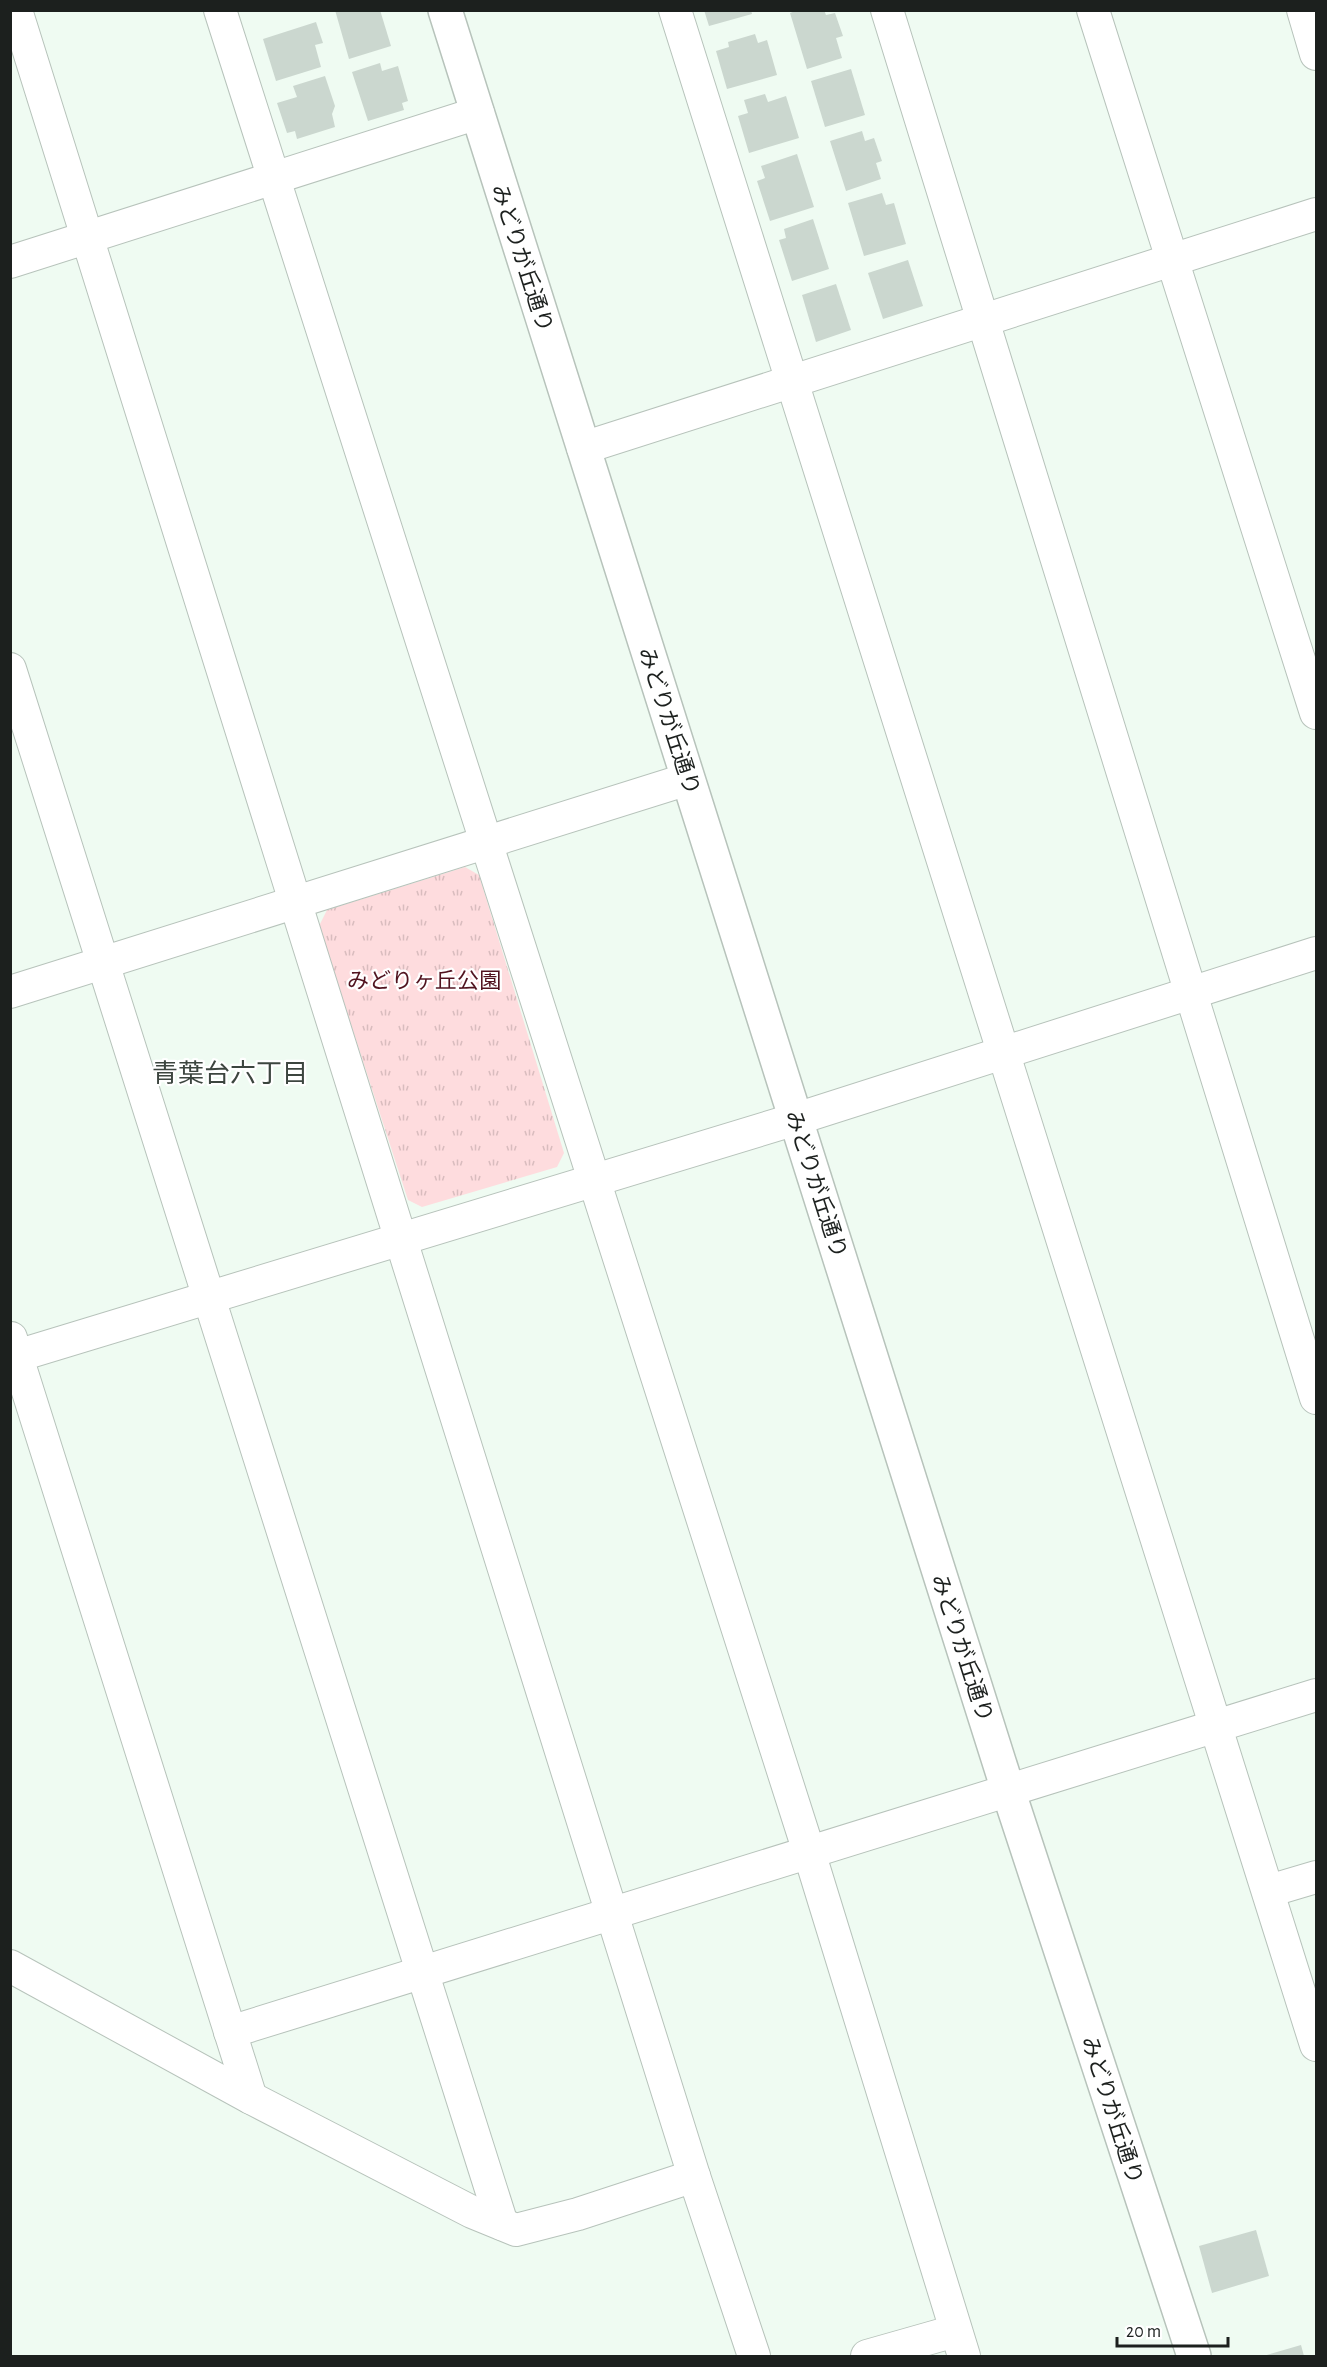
<svg xmlns="http://www.w3.org/2000/svg" width="1327" height="2367" viewBox="0 0 1327 2367" font-family="'Alegreya Sans','Noto Sans JP',sans-serif">
	<defs>
		<pattern id="park-tufts" width="24" height="20" patternUnits="userSpaceOnUse" patternTransform="scale(1.5)"><rect width="24" height="20" fill="#fedcde"/><path d="M3 7l-1-3M5 7V3M7 7l1-3M15 17l-1-3M17 17v-4M19 17l1-3" fill="none" stroke="#d9bcbe"/></pattern>
	</defs>
	<rect width="100%" height="100%" fill="#effbf2"/>
	<polygon fill="url(#park-tufts)" points="465,867 479,875 564,1153 557,1167 422,1207 408,1200 319,926 327,910"/>
	<g fill="#cbd7cf">
		<polygon points="335,10 380,10 391,46 349,59"/>
		<polygon points="704,10 751,10 752,14 709,26"/>
		<polygon points="798,10 824,10 826,15 835,13 843,36 836,38 842,58 807,69 790,13"/>
		<polygon points="316,22 323,43 315,45 321,67 276,81 263,39"/>
		<polygon points="755,34 758,43 767,40 777,75 727,89 716,51 729,47 728,42"/>
		<polygon points="380,63 382,71 398,66 408,101 402,103 404,110 368,121 352,72"/>
		<polygon points="851,69 865,115 825,127 811,81"/>
		<polygon points="325,76 335,106 332,114 335,127 297,139 295,131 287,133 277,103 297,97 293,86"/>
		<polygon points="765,94 768,102 786,96 799,138 749,153 738,116 748,113 744,100"/>
		<polygon points="862,131 865,141 874,138 882,161 876,163 881,179 846,191 830,141"/>
		<polygon points="797,154 814,207 770,221 757,181 765,178 761,166"/>
		<polygon points="882,193 886,205 894,203 906,244 864,256 848,203"/>
		<polygon points="813,219 829,269 792,281 779,240 786,238 784,229"/>
		<polygon points="908,260 923,306 883,319 868,273"/>
		<polygon points="836,284 851,330 816,342 802,295"/>
		<polygon points="1256,2230 1269,2276 1212,2293 1199,2246"/>
		<polygon points="1301,2345 1304,2356 1263,2356"/>
	</g>
	<g fill="none" stroke-linecap="round" stroke-linejoin="round">
		<g stroke="#b7c3bb" stroke-width="34">
			<g id="minor">
				<polyline points="16,10 694,2176 754,2356"/>
				<polyline points="220,10 809,1852 964,2356"/>
				<polyline points="675,10 1316,2045"/>
				<polyline points="887,10 1316,1398"/>
				<polyline points="1093,10 1316,713"/>
				<polyline points="1303,10 1316,54"/>
				<polyline points="10,262 478,113"/>
				<polyline points="583,448 1316,214"/>
				<polyline points="10,669 502,2224"/>
				<polyline points="10,992 688,779"/>
				<polyline points="11,1338 251,2098"/>
				<polyline points="10,1358 796,1119 1316,953"/>
				<polyline points="1269,1891 1316,1877"/>
				<polyline points="10,1966 251,2098 472,2212 516,2230 578,2214 694,2176"/>
				<polyline points="230,2032 1316,1695"/>
				<polyline points="867,2356 955,2331"/>
			</g>
		</g>
		<g stroke="#b7c3bb" stroke-width="36">
			<polyline id="tertiary" points="445,10 1008,1790 1194,2356"/>
		</g>
		<use href="#minor" stroke="#fff" stroke-width="32"/>
		<use href="#tertiary" stroke="#fff" stroke-width="33"/>
	</g>
	<g text-anchor="middle" stroke-width="4.5" stroke-linejoin="round" paint-order="stroke">
		<g font-size="22" fill="#1c201e" stroke="#fff">
			<text transform="translate(523 258) rotate(72)" y="8">みどりが丘通り</text>
			<text transform="translate(670 721) rotate(72)" y="8">みどりが丘通り</text>
			<text transform="translate(817 1184) rotate(72)" y="8">みどりが丘通り</text>
			<text transform="translate(963 1648) rotate(72)" y="8">みどりが丘通り</text>
			<text transform="translate(1113 2110) rotate(72)" y="8">みどりが丘通り</text>
		</g>
		<g font-size="22" fill="#51131f" stroke="#fff">
			<text x="424" y="988">みどりヶ丘公園</text>
		</g>
		<g font-size="26" fill="#3c453f" stroke="#fff">
			<text x="230" y="1082">青葉台六丁目</text>
		</g>
	</g>
	<rect width="1327" height="2367" fill="none" stroke="#1c201e" stroke-width="24"/>
	<path d="M1117 2337v9h111v-9" fill="none" stroke="#1c201e" stroke-width="3"/>
	<text x="1126" y="2337" font-size="18" fill="#1c201e" stroke="#ffffff" stroke-width="4.5" paint-order="stroke">20 m</text>
</svg>
